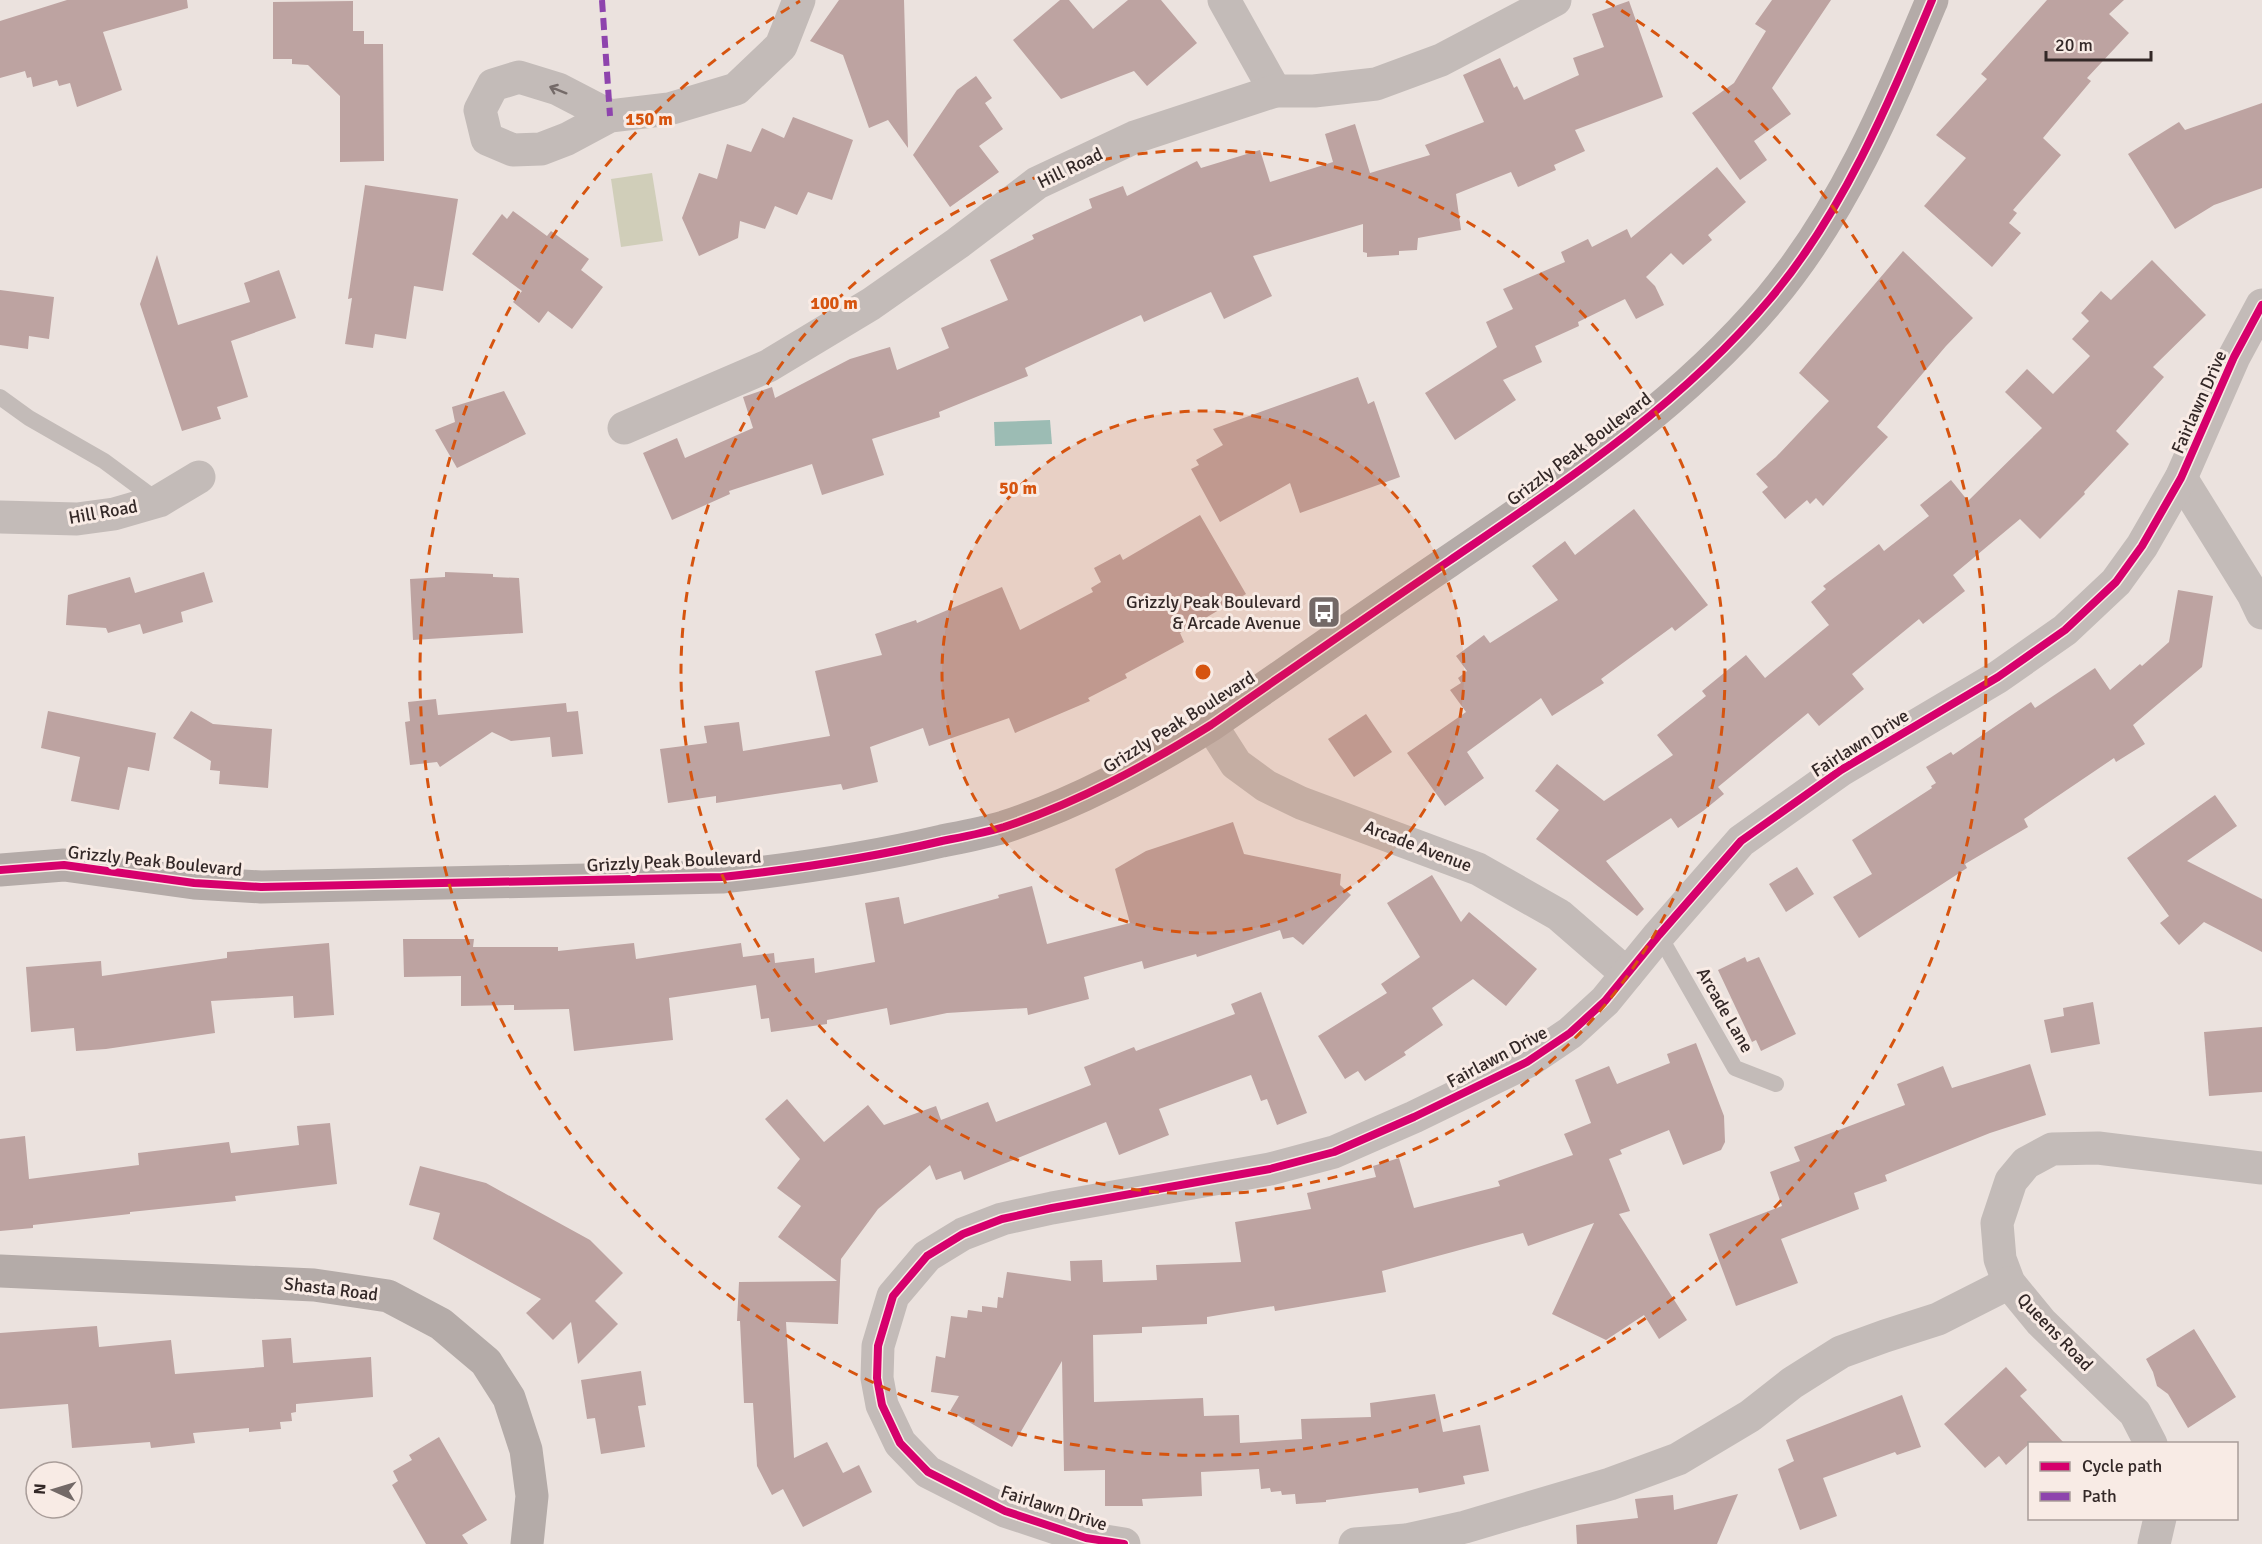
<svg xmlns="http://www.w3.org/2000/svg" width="2262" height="1544" viewBox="0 0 2262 1544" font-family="Signika,sans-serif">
	<rect width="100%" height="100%" fill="#ebe2de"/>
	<polygon fill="#d0ceb9" points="652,173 663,241 621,247 611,179"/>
	<polygon fill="#9cbcb4" points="1050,420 1052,444 995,446 994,422"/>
	<g fill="#bda3a1">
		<polygon points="67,0 187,0 188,8 103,32 122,90 77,107 70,83 59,86 57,80 33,87 31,77 27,78 25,71 0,78 0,21"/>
		<polygon points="839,0 904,0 908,148 888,120 869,128 843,55 810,41"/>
		<polygon points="1060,0 1069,0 1093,29 1128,0 1161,0 1197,43 1147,86 1134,71 1061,99 1013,40"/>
		<polygon points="1772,0 1831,0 1772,88 1791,114 1754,141 1767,160 1740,180 1692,113 1734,83 1766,31 1755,24"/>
		<polygon points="2047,0 2124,0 2109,14 2129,33 2087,78 2091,81 2043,138 2061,155 2013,210 2017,213 2009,223 2021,233 1992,267 1924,206 1966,158 1936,135 1987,79 1981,74"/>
		<polygon points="353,1 353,31 364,31 364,44 383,44 384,161 340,162 340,96 308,65 292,64 292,59 273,59 273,2"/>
		<polygon points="1629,1 1663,97 1575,130 1585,151 1554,165 1556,170 1518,187 1511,172 1456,194 1461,230 1418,238 1417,250 1399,251 1399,255 1367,257 1367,253 1363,252 1363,224 1253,256 1272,296 1224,319 1211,292 1144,322 1141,315 1042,360 1025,368 1028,376 939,412 940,417 872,439 884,475 822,495 812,464 729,491 730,494 672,520 643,453 677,438 685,458 753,428 743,397 772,387 775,398 850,359 890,347 897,370 949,348 941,328 1008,300 990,260 1034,239 1032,235 1092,208 1089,199 1123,186 1127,196 1197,161 1201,168 1260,150 1270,182 1333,162 1325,134 1355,124 1370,173 1430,155 1425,145 1484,122 1463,75 1500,58 1514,88 1517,86 1524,100 1579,75 1573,58 1604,47 1592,14"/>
		<polygon points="976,76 992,98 985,103 1003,129 979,146 999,172 950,207 913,155 957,90"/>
		<polygon points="2262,103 2262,188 2214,205 2175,229 2128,154 2179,122 2185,130"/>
		<polygon points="793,117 853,140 832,200 808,192 797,215 775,206 765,229 740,221 738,238 699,256 682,218 699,173 717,179 727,144 751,152 762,128 784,138"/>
		<polygon points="1717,167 1746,202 1708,235 1712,240 1683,265 1671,253 1646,277 1655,286 1664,305 1636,319 1625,299 1578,322 1579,326 1535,346 1542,362 1503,380 1516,400 1455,440 1425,393 1497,347 1486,322 1513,309 1503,289 1565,262 1561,252 1588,239 1592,247 1627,229 1631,238"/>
		<polygon points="365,185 458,199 443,291 414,286 406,339 375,334 373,348 345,344 352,298 348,299"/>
		<polygon points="513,211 547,236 551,231 589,259 581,270 603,287 572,329 548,311 539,323 513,302 522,291 472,254 502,214 507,219"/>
		<polygon points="1903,251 1973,318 1946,346 1877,427 1888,437 1823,506 1816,498 1810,504 1807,500 1785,519 1762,492 1768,487 1756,474 1776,457 1829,401 1799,373"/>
		<polygon points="157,255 178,325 250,302 244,283 279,270 296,318 231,341 248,397 217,407 221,419 182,431 140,304"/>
		<polygon points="2152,260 2206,315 2153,367 2164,377 2116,431 2129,444 2084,492 2085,494 2040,539 2020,519 1953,575 1965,591 1923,624 1919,619 1852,674 1864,689 1819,726 1808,713 1718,787 1724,794 1703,811 1678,828 1671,818 1606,861 1644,909 1637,916 1536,839 1559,810 1535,791 1557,764 1604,801 1673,755 1657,735 1706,696 1702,691 1746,655 1765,678 1829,625 1811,602 1826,589 1823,586 1879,544 1884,551 1929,516 1920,505 1951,480 1968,501 2042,428 2005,392 2027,369 2053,394 2090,356 2072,339 2089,321 2081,313 2101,291 2111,300"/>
		<polygon points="0,290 54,297 49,339 29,336 28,349 0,345"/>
		<polygon points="1358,377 1368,404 1374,401 1400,477 1300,513 1290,483 1220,522 1191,469 1199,465 1196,460 1223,445 1213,429"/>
		<polygon points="504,391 526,434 457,468 435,430 455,422 452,407"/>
		<polygon points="1634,509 1708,605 1675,631 1672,627 1601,679 1604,683 1552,716 1541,698 1467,752 1484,778 1445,806 1407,753 1466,712 1450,690 1461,683 1458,678 1467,671 1456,656 1484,635 1490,643 1558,600 1532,566 1565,541 1575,555"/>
		<polygon points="1200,515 1246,594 1180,633 1184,642 1125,674 1127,678 1088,698 1090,701 1015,733 1009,718 929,746 923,728 870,747 878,782 843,790 841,784 716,803 716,796 668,803 660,749 707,743 704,726 739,722 743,751 830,736 815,671 882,655 875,634 916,620 917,623 1002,587 1020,630 1093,592 1091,588 1101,582 1094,568 1120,554 1123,560"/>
		<polygon points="204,572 213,602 181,612 183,622 143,634 140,624 108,633 106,628 66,625 68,595 130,577 135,593"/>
		<polygon points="445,572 493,574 493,577 519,578 523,633 413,640 410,579 445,577"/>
		<polygon points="2178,590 2213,596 2202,667 2133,725 2145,744 2116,762 2114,758 2024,819 2028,827 1965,864 1967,868 1859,938 1833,897 1872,874 1852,840 1932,788 1931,786 1936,783 1926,767 1951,752 1953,755 2031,702 2035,708 2095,668 2110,690 2140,664 2142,666 2169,642"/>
		<polygon points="436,699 438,715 566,703 567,712 578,711 583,754 552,757 550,737 511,741 492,732 440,767 437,762 410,765 405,722 410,721 408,702"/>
		<polygon points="48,711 156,733 149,771 128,767 119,810 71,801 80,757 41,748"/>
		<polygon points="191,711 213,724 272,729 268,788 219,784 220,771 210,770 211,761 173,738"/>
		<polygon points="1366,714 1392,752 1354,777 1328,739"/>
		<polygon points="2215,795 2237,826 2187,861 2262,899 2262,952 2204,922 2179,945 2160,923 2169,916 2127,858"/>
		<polygon points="1233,822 1244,854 1341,874 1340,885 1351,895 1303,945 1293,937 1283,939 1280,930 1197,957 1196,954 1144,969 1142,961 1084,977 1089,999 1028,1015 1027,1008 947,1013 890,1025 887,1008 827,1020 827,1024 771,1032 769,1018 761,1019 756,985 669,998 673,1040 574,1051 569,1009 514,1010 514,1005 461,1006 461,976 404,977 403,939 474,939 473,947 558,947 558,951 634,943 636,959 741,943 743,957 774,953 775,963 814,958 815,973 875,962 865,903 899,897 904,924 999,898 998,895 1032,886 1047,944 1130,923 1115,869 1146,851"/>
		<polygon points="1797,867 1814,894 1786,912 1769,884"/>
		<polygon points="1432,875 1461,922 1469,912 1537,969 1506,1006 1473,979 1432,1008 1443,1025 1404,1052 1406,1055 1365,1081 1358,1071 1345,1079 1318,1036 1387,993 1381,984 1420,957 1387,903"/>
		<polygon points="329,943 334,1015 294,1018 293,996 211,1001 215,1033 106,1049 76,1051 74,1028 31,1032 26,967 101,961 102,976 227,958 227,952"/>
		<polygon points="1745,957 1747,962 1759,957 1796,1034 1761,1051 1756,1040 1752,1042 1718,970"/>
		<polygon points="1261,992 1307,1113 1277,1125 1267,1099 1261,1101 1251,1075 1159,1109 1169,1135 1119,1155 1106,1122 964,1180 961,1171 936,1180 930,1165 878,1209 841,1259 838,1324 786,1322 794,1458 827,1442 843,1473 859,1465 872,1492 803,1527 783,1489 772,1495 757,1466 753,1403 744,1403 740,1321 737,1321 739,1282 837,1281 778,1237 801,1206 777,1188 800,1159 765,1119 787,1099 824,1142 868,1105 884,1125 936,1106 941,1120 988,1102 996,1122 1091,1085 1084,1067 1134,1047 1136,1051 1235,1014 1231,1004"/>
		<polygon points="2093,1002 2100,1044 2051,1053 2044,1020 2064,1016 2063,1008"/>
		<polygon points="2262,1027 2262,1092 2209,1096 2204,1032"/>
		<polygon points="1696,1043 1724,1116 1725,1142 1721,1150 1683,1165 1669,1130 1620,1150 1622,1154 1609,1159 1630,1211 1619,1214 1687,1320 1659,1339 1644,1315 1606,1340 1552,1314 1594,1223 1528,1246 1523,1233 1382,1271 1386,1292 1275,1311 1274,1306 1207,1317 1207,1324 1142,1327 1142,1333 1093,1335 1094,1402 1203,1398 1204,1416 1239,1415 1240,1443 1302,1439 1301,1419 1371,1417 1370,1403 1435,1394 1443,1432 1480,1425 1489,1471 1463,1476 1465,1484 1419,1493 1418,1488 1326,1500 1326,1502 1296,1504 1295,1494 1282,1495 1281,1491 1271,1492 1270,1488 1261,1489 1259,1469 1201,1472 1202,1496 1142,1499 1143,1506 1105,1506 1105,1470 1064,1471 1062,1361 1012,1447 950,1411 959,1396 931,1392 936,1356 945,1358 951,1316 967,1318 968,1310 982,1312 982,1306 997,1308 998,1297 1003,1298 1007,1272 1071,1281 1070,1261 1102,1260 1103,1282 1157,1280 1156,1265 1241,1262 1235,1222 1311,1209 1307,1193 1376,1177 1373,1166 1399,1158 1414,1208 1500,1186 1498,1181 1573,1155 1564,1134 1591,1123 1575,1080 1609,1066 1617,1084 1670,1063 1667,1054"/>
		<polygon points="2030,1064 2046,1115 1990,1133 1885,1175 1887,1181 1854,1193 1859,1209 1781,1239 1798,1283 1736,1306 1709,1234 1782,1206 1770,1172 1800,1161 1794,1147 1905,1105 1897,1084 1943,1066 1952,1088"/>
		<polygon points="330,1123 337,1184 235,1196 236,1201 130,1212 130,1214 33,1225 33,1228 0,1231 0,1139 25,1136 29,1179 139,1165 138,1153 229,1142 231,1153 299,1145 297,1126"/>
		<polygon points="420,1166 486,1183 590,1240 623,1273 595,1301 618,1324 578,1364 571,1322 553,1340 526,1313 541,1299 433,1239 440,1213 409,1205"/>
		<polygon points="97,1326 99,1347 171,1340 175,1374 264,1367 262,1340 291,1338 293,1363 371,1357 373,1397 296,1404 296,1412 291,1413 292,1421 280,1422 281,1429 249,1432 249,1428 193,1433 195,1443 151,1448 150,1442 72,1448 68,1404 0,1409 0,1333"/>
		<polygon points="2194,1329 2236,1397 2188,1428 2168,1394 2157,1386 2153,1372 2146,1359"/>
		<polygon points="2006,1367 2027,1390 2020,1396 2064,1443 2030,1443 2006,1465 1999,1456 1985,1468 1944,1424"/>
		<polygon points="641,1371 646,1405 638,1406 645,1447 601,1454 595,1418 587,1419 581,1380"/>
		<polygon points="1902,1395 1921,1447 1897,1455 1895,1452 1823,1478 1837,1516 1800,1530 1778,1469 1794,1461 1786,1440"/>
		<polygon points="439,1437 487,1520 462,1535 468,1544 426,1544 392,1485 398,1481 393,1471 412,1460 409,1455"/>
		<polygon points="1738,1494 1717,1544 1577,1544 1576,1525 1638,1518 1635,1499 1673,1495 1674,1510"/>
	</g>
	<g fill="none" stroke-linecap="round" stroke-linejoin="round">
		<g stroke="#c3bbb8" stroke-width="16">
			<polyline points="0,397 29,418 104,461 158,501"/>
			<polyline points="1659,935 1735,1068 1776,1084"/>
		</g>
		<g stroke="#c3bbb8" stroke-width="33">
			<polyline points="1224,0 1275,91"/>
			<polyline points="610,116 558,89 519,77 493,85 480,110 487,139 513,150 541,149 567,139 610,116 669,109 736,89 781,46 799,0"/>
			<polyline points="624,428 768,366 871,304 958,243 1037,183 1135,137 1275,91 1314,91 1376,84 1441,60 1555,0"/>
			<polyline points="2181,478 2253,594 2262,613"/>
			<polyline points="0,517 77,519 114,514 159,501 199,477"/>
			<polyline points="1211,725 1236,764 1266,786 1301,803 1478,869 1559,915 1627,974"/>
			<polyline points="2151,1444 2135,1413 2041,1322 2009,1283 2000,1259 1997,1223 2011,1181 2026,1163 2052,1149 2098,1148 2262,1168"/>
			<polyline points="1124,1544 1086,1538 1005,1511 928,1472 900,1443 882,1405 877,1378 878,1346 893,1296 927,1256 963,1234 1002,1219 1052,1208 1270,1169 1334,1152 1414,1117 1527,1062 1570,1033 1605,1001 1659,935 1741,841 1841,770 1998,677 2065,630 2116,582 2142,546 2181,478 2234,357 2262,305"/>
			<polyline points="1355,1544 1406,1540 1465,1527 1610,1484 1678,1459 1750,1416 1792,1383 1841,1352 1885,1336 1938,1319 2009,1283"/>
			<polyline points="2154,1544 2160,1518"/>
		</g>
		<g stroke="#b4aba8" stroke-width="33">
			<path d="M 0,870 L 64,865 L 194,883 L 261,887 L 722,877 C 796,869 870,858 942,841 C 962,837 984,833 1004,827 C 1077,803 1145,766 1211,725 C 1290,670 1369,615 1449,561 C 1563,483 1680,406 1770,299 C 1844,211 1888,105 1932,0"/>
			<polyline points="0,1271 314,1285 388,1296 441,1324 486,1362 509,1398 526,1450 532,1496 527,1544"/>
		</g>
		<polyline stroke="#8e44ad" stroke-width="6" stroke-dasharray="12 6" stroke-linecap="butt" points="602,0 610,116"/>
		<g stroke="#f8ebe5" stroke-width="11">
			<g id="cycleway">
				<path d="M 0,870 L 64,865 L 194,883 L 261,887 L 722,877 C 796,869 870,858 942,841 C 962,837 984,833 1004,827 C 1077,803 1145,766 1211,725 C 1290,670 1369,615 1449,561 C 1563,483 1680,406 1770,299 C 1844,211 1888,105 1932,0"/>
				<polyline points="1124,1544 1086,1538 1005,1511 928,1472 900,1443 882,1405 877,1378 878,1346 893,1296 927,1256 963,1234 1002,1219 1052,1208 1270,1169 1334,1152 1414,1117 1527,1062 1570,1033 1605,1001 1659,935 1741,841 1841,770 1998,677 2065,630 2116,582 2142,546 2181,478 2234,357 2262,305"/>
			</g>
		</g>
		<use href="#cycleway" stroke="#d6006c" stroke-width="8"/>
	</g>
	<defs><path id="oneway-shaft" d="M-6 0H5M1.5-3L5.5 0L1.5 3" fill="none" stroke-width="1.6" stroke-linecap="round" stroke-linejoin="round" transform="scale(1.5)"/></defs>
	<use stroke="#746a68" href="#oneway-shaft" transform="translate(558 90) rotate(-158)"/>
	<circle cx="1203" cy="672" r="261" fill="#d6540f" fill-opacity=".12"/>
	<g fill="none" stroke="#d6540f" stroke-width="3" stroke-dasharray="10 8">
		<circle cx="1203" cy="672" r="261"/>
		<circle cx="1203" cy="672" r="522"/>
		<path d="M1606 1A783 783 0 1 1 800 1"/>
	</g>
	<defs>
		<g id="bus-square" transform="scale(1.725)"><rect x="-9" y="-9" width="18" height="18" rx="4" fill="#736967" stroke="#f8ebe5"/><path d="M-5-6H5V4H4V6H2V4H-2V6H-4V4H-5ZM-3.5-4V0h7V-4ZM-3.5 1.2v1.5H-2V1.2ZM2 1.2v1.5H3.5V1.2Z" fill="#fff"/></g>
	</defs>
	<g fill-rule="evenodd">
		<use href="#bus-square" x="1324" y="612"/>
	</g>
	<g text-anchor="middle" stroke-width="6" stroke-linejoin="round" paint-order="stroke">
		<g font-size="18" fill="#332827" stroke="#f8ebe5">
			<text transform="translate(1070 168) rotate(-26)" y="6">Hill Road</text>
			<text transform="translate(2199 402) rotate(-66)" y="6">Fairlawn Drive</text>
			<text transform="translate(1579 449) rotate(-37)" y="6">Grizzly Peak Boulevard</text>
			<text transform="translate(103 512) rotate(-10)" y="6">Hill Road</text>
			<text transform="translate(1179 722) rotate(-32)" y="6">Grizzly Peak Boulevard</text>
			<text transform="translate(1860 743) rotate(-32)" y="6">Fairlawn Drive</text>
			<text transform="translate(1418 846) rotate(21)" y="6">Arcade Avenue</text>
			<text transform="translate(155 861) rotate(6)" y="6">Grizzly Peak Boulevard</text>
			<text transform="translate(674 861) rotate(-3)" y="6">Grizzly Peak Boulevard</text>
			<text transform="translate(1725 1010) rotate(60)" y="6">Arcade Lane</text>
			<text transform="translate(1497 1057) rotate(-28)" y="6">Fairlawn Drive</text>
			<text transform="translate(331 1289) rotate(7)" y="6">Shasta Road</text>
			<text transform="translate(2055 1332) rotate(46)" y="6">Queens Road</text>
			<text transform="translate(1054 1508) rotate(18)" y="6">Fairlawn Drive</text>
		</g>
		<g font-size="18" fill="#332827" stroke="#f8ebe5" text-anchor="end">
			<text x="1301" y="608">Grizzly Peak Boulevard<tspan x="1301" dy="21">&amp; Arcade Avenue</tspan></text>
		</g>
	</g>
	<circle cx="1203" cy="672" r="9" fill="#d6540f" stroke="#f8ebe5" stroke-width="3"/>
	<g font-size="18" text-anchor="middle" font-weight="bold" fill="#d6540f" stroke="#f8ebe5" stroke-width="6" stroke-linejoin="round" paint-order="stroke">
		<text x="649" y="125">150 m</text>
		<text x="834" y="309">100 m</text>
		<text x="1018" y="494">50 m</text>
	</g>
	<rect x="2028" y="1442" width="210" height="78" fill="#f8ebe5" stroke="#a99d99" stroke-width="1.5"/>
	<rect x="2040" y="1462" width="30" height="9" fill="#d6006c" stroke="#a99d99" stroke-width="1.5"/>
	<text x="2082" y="1472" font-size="18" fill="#332827">Cycle path</text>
	<rect x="2040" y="1492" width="30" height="9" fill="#8e44ad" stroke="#a99d99" stroke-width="1.5"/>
	<text x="2082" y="1502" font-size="18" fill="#332827">Path</text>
	<g transform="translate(54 1490) rotate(274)"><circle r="28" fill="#f8ebe5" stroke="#a99d99" stroke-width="1.5"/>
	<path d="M0-4.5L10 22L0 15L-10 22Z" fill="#736967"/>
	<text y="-9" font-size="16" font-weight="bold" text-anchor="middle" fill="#332827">N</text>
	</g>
	<path d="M2046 51v9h105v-9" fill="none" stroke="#332827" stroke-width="3"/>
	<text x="2055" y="51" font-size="18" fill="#332827" stroke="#f8ebe5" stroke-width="4.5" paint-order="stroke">20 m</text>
</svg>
